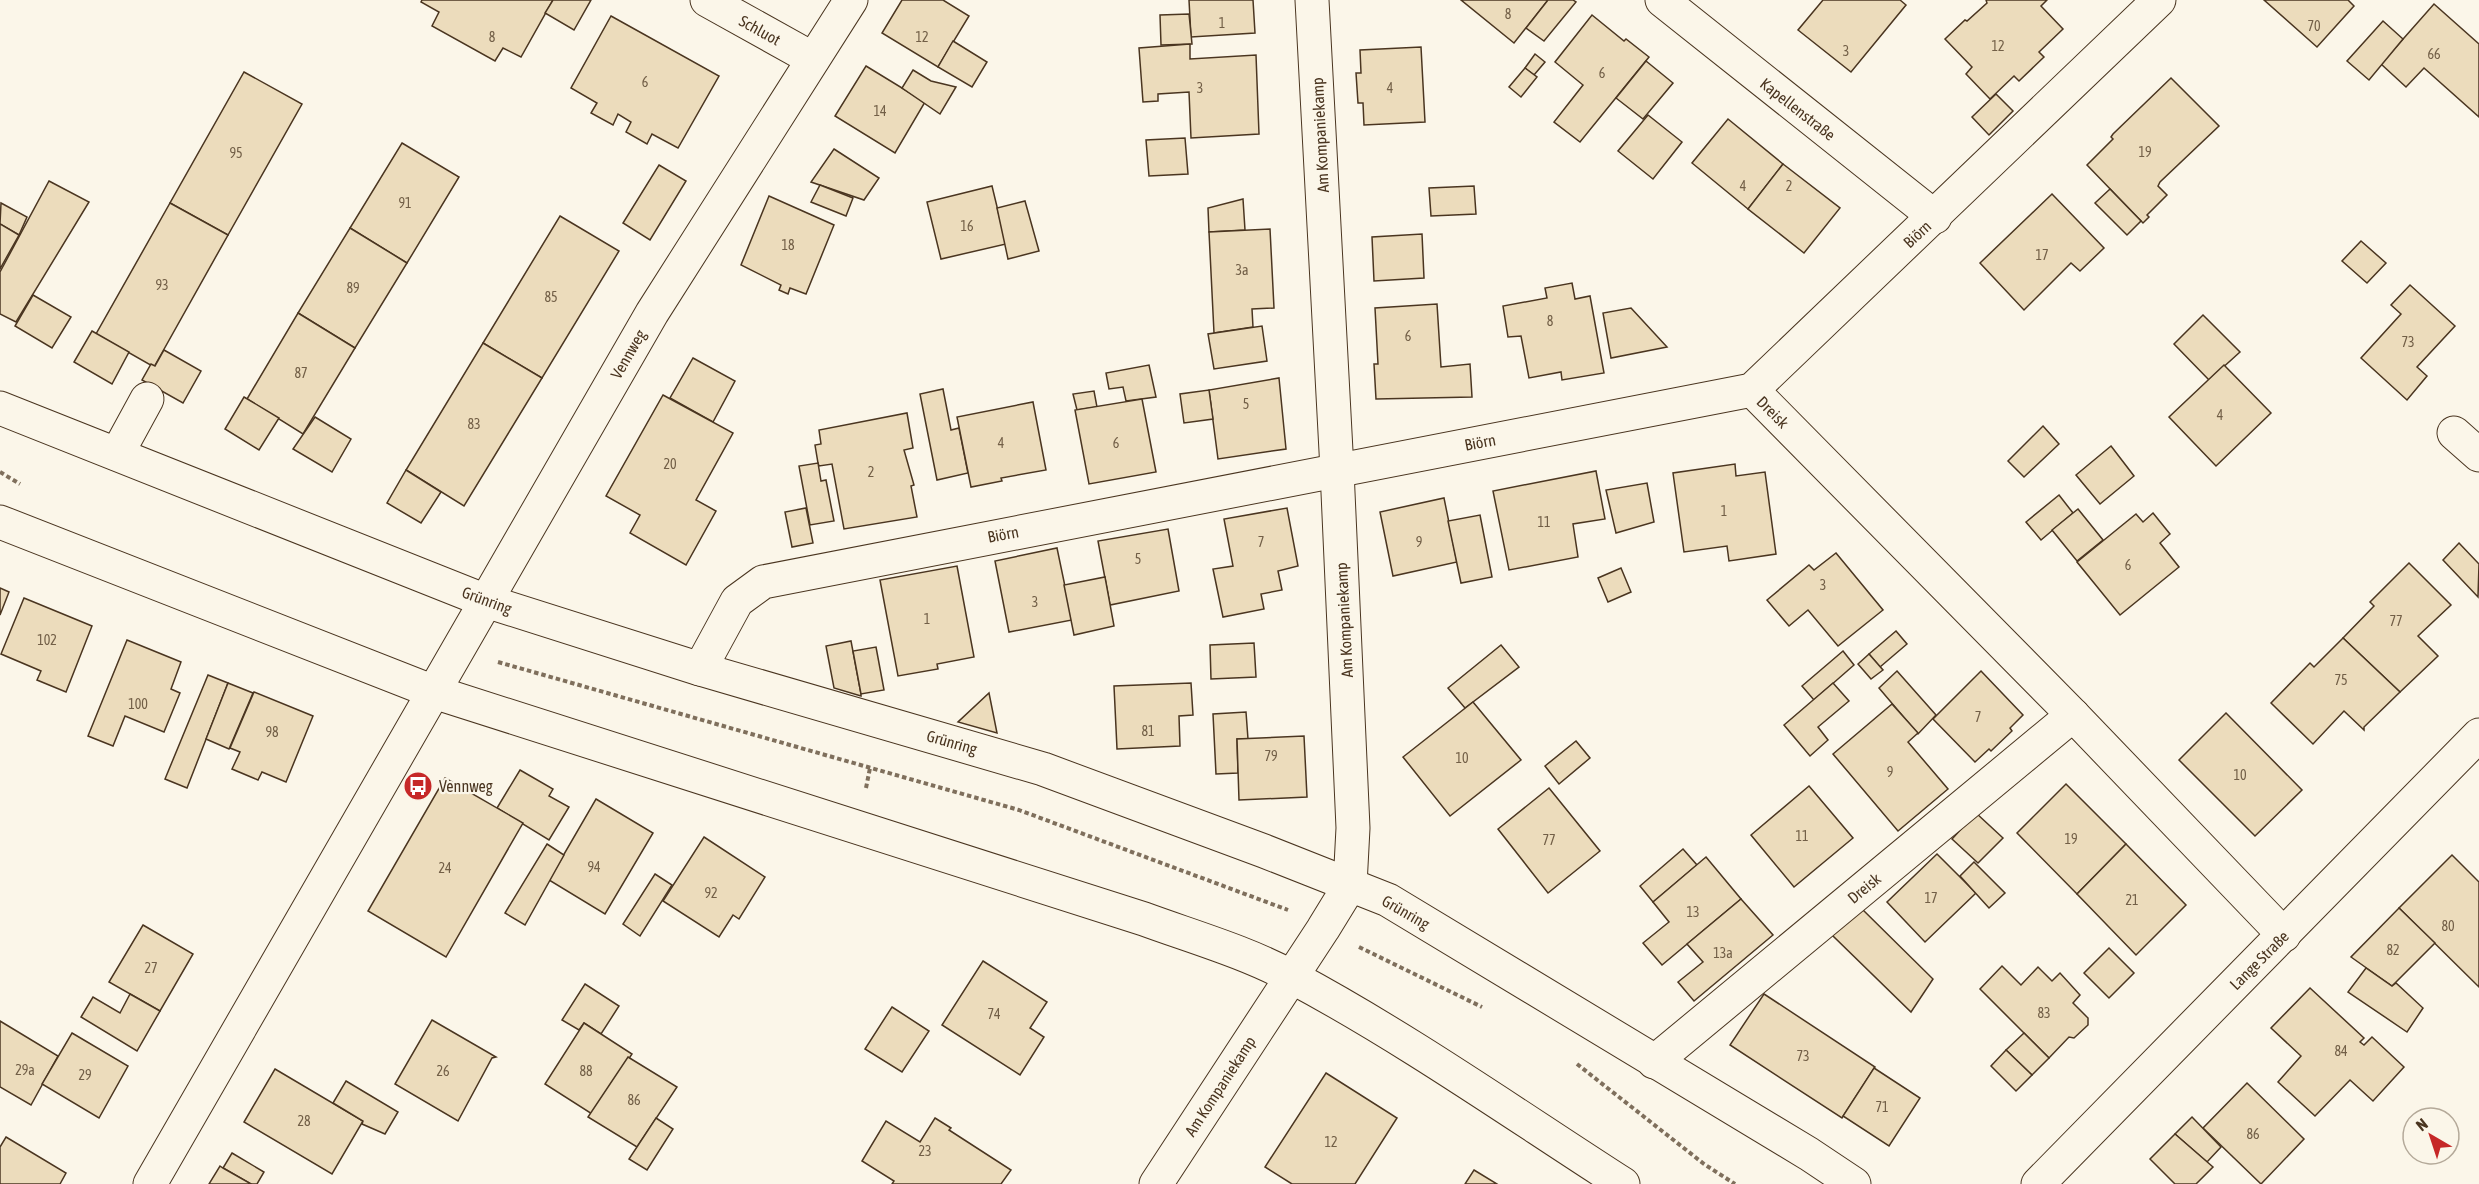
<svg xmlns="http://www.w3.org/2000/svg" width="2479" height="1184" viewBox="0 0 2479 1184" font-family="'Asap Condensed',sans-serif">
	<rect width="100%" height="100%" fill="#fbf6e9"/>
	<g fill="#ecdcbc" stroke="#4a3520" stroke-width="1.5">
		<polygon points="422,0 553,0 521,57 503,48 495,61 432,26 439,12 421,2"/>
		<polygon points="553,0 591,0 574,30 545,13"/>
		<polygon points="902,0 943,0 969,16 938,67 882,33"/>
		<polygon points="1189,0 1253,0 1255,33 1191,37"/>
		<polygon points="1461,0 1548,0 1514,43"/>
		<polygon points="1548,0 1573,0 1576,2 1544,41 1526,28"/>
		<polygon points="1823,0 1900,0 1906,5 1851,72 1798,30"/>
		<polygon points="1986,0 2047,0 2041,6 2063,29 2039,52 2044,57 2019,81 2014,76 1990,99 1966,74 1972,67 1945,39 1965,20 1967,21 1987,3"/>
		<polygon points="2264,0 2348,0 2354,6 2317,47"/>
		<polygon points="2434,4 2479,44 2479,117 2424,68 2406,87 2381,64"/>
		<polygon points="1189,14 1192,44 1161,45 1160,15"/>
		<polygon points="1592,15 1624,41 1626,39 1649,57 1580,142 1554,122 1583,85 1555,62"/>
		<polygon points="611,16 719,76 678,148 652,134 647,144 626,132 631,122 618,114 613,125 591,113 597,103 571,88"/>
		<polygon points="2383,21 2403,39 2369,80 2347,61"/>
		<polygon points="953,41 987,62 972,87 938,67"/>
		<polygon points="1190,44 1190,59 1256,55 1259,134 1191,138 1189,92 1158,94 1158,101 1143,102 1139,48"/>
		<polygon points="1421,47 1425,122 1364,125 1363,103 1358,103 1356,73 1361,73 1360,50"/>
		<polygon points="1535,54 1545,62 1534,75 1525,68"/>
		<polygon points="1646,61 1673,83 1643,119 1616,98"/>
		<polygon points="866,66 925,102 895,153 835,116"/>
		<polygon points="1525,68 1537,77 1521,97 1509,87"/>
		<polygon points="913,70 931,81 956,87 940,114 902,88"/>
		<polygon points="244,72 302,104 228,235 170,203"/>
		<polygon points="2171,78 2219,126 2160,182 2158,186 2167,195 2147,215 2149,217 2143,223 2087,165 2113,139 2111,137 2113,134"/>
		<polygon points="1996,94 2013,111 1989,135 1972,117"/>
		<polygon points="1648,115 1682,142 1653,179 1618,151"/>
		<polygon points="1728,119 1783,164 1748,209 1692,163"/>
		<polygon points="1185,138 1188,174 1149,176 1146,140"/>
		<polygon points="402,143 459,177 407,263 350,228"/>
		<polygon points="834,149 879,178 864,200 811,182"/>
		<polygon points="1783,164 1840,208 1804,253 1748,209"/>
		<polygon points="659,165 686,181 650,240 623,223"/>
		<polygon points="49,181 89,202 16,322 0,314 0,272"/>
		<polygon points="820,185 853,198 846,216 811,202"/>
		<polygon points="992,186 1006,244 941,259 927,202"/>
		<polygon points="1474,186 1476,214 1431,216 1429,188"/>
		<polygon points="2110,189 2141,221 2127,235 2095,203"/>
		<polygon points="2052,194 2104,248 2080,271 2071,263 2024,310 1980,263"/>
		<polygon points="769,196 834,225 806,294 790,288 788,294 779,290 781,285 741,265"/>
		<polygon points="1243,199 1245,230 1209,232 1208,208"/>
		<polygon points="1025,201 1039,251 1008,259 997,208"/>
		<polygon points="1,203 27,217 19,235 0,224"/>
		<polygon points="170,203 228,235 154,367 96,334"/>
		<polygon points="560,216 619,251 542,378 483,343"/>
		<polygon points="0,224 19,235 0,269"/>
		<polygon points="350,228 407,263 355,348 298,313"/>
		<polygon points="1270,229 1274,308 1252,309 1253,327 1214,333 1209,232"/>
		<polygon points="1422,234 1424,278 1374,281 1372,237"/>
		<polygon points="2361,241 2386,263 2367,283 2342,261"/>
		<polygon points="1572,283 1575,299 1590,296 1604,373 1562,380 1561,372 1529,378 1521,336 1508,337 1503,306 1547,298 1545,288"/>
		<polygon points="2410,285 2455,326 2417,367 2427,376 2407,400 2361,358 2401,314 2391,305"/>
		<polygon points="33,295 71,317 52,348 15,326"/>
		<polygon points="1437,304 1441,367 1470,364 1472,397 1376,399 1374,364 1378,364 1375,308"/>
		<polygon points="1631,308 1667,347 1611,358 1603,313"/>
		<polygon points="298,313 355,348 303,434 247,399"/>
		<polygon points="2203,315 2240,352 2209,380 2174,344"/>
		<polygon points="1262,326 1267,361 1214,369 1208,334"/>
		<polygon points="92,331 129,352 112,384 74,362"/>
		<polygon points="483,343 542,378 464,506 406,470"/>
		<polygon points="164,350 201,371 183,403 142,380 151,364 155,366"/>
		<polygon points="693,358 735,381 713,422 670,398"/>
		<polygon points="1149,365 1156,397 1126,401 1123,387 1109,389 1106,373"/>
		<polygon points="2224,365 2271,413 2216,466 2169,417"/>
		<polygon points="1279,378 1286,449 1218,459 1209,390"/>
		<polygon points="943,389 951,430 959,428 968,473 937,480 920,394"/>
		<polygon points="1209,390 1213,419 1184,423 1180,394"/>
		<polygon points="1094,391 1097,407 1077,410 1073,394"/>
		<polygon points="663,395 733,433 696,500 716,511 686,565 630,533 640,515 606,496"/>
		<polygon points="244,397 279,418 259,450 225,429"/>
		<polygon points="1142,399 1156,472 1089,484 1075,410"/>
		<polygon points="1033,402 1046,470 1001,478 1002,481 971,487 957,417"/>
		<polygon points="907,413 913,448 904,450 914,485 911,486 917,517 844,529 832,464 819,466 818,463 815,445 821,444 819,430"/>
		<polygon points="315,417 351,439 332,472 293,449"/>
		<polygon points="2043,426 2059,444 2024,477 2008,461"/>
		<polygon points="2111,446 2134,476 2100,504 2076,475"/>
		<polygon points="818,463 821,481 826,480 834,521 810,525 799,466"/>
		<polygon points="1735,464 1736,476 1765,472 1776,554 1729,561 1727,546 1684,552 1673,473"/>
		<polygon points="406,470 441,492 421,523 387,503"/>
		<polygon points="1596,471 1605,519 1573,524 1578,557 1509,570 1493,491"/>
		<polygon points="1647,483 1654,522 1616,533 1606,490"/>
		<polygon points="2059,495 2073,513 2041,540 2026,522"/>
		<polygon points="1444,498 1457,562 1393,576 1380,512"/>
		<polygon points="806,508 813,543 792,547 785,512"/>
		<polygon points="1287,508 1298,566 1278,571 1282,590 1261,594 1264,609 1223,617 1213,569 1233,566 1224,519"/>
		<polygon points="2078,509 2103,540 2077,561 2052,530"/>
		<polygon points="2153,513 2170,534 2160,543 2179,567 2120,615 2077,562 2136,514 2143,522"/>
		<polygon points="1480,515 1492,577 1461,583 1448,521"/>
		<polygon points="1168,529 1179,591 1110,605 1098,541"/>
		<polygon points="2459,543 2479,564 2478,597 2443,560"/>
		<polygon points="1057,548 1072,620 1009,632 995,561"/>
		<polygon points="1836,553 1883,610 1838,646 1808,610 1789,626 1767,600 1809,565 1814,570"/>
		<polygon points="2409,563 2451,605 2418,636 2438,656 2400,692 2343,638 2374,606 2370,602"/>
		<polygon points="957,566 974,657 937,664 938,669 898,676 880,580"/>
		<polygon points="1621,568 1631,592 1608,602 1598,578"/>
		<polygon points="1105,577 1114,626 1074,635 1064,585"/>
		<polygon points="0,588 9,592 0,615"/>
		<polygon points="24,598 92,626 66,692 37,680 41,671 1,654"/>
		<polygon points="1896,631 1907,644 1880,667 1869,654"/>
		<polygon points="2343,638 2400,692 2364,727 2364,730 2344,711 2313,744 2271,703 2310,663 2314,667"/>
		<polygon points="127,640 181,662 171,689 180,693 164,732 125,716 113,746 88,736"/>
		<polygon points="851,641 861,694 861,696 834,688 826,646"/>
		<polygon points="1254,643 1256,677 1211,679 1210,645"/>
		<polygon points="1501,645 1519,667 1465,708 1448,688"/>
		<polygon points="876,647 884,690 861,694 853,651"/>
		<polygon points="1843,651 1854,665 1814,700 1802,686"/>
		<polygon points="1869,654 1883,670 1871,679 1858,664"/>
		<polygon points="1897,671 1936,715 1918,734 1879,688"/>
		<polygon points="1981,671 2023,715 2010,728 2012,731 1991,751 1989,749 1975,762 1933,719"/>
		<polygon points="208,675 228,683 187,788 165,779"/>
		<polygon points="228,683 253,693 229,749 206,739"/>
		<polygon points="1191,683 1193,715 1179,716 1180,746 1117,749 1114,686"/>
		<polygon points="1833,683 1849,701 1818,727 1828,740 1810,756 1784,725"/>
		<polygon points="254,692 313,716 286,782 262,772 258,780 232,769 240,752 230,748"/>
		<polygon points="989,693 997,733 958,722"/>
		<polygon points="1473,702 1521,760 1450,816 1403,757"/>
		<polygon points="1892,704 1918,733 1908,742 1948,789 1898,831 1833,754"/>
		<polygon points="1246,712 1248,739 1237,739 1238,773 1216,774 1213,714"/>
		<polygon points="2226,713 2302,790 2255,836 2179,760"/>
		<polygon points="1304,736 1307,797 1239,800 1237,739"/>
		<polygon points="1576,741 1590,758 1559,784 1545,766"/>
		<polygon points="520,770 553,789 549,796 569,807 549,840 497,808"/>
		<polygon points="445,778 523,823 446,957 368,911"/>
		<polygon points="2066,784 2126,844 2077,894 2017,833"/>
		<polygon points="1809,786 1853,838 1794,887 1751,835"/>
		<polygon points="1549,788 1600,851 1548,893 1498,829"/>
		<polygon points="596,799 653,833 605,914 549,880"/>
		<polygon points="1976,813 2003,838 1978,863 1952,839"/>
		<polygon points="704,837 765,877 739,919 733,915 719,937 663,901"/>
		<polygon points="547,844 564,855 525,925 505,913"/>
		<polygon points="2126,844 2186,905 2136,955 2077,894"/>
		<polygon points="1683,849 1697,865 1653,902 1640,886"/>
		<polygon points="1937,854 1976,893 1925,942 1887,902"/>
		<polygon points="2452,855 2479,882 2479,987 2399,908"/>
		<polygon points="1706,857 1741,899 1662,965 1643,943 1669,922 1653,902"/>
		<polygon points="1974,862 2005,893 1989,908 1960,876"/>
		<polygon points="655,874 672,885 640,936 623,924"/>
		<polygon points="1741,899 1773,935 1694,1001 1678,982 1703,962 1687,944"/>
		<polygon points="2399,908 2435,943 2392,986 2351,957"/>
		<polygon points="1862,909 1933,979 1911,1012 1832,935"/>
		<polygon points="143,925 193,954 160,1011 109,982"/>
		<polygon points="2109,948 2134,973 2109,998 2084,973"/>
		<polygon points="983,961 1047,1002 1030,1028 1044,1037 1020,1075 942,1025"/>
		<polygon points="2002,966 2021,985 2038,967 2052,981 2060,973 2080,995 2073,1003 2088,1018 2088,1025 2074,1038 2069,1037 2049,1058 1980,989"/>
		<polygon points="2366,968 2392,986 2396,983 2423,1008 2407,1032 2348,992"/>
		<polygon points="585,984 619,1006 601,1034 584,1023 579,1030 562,1020"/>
		<polygon points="2310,988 2364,1038 2360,1042 2364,1045 2372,1037 2404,1067 2373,1101 2350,1080 2315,1116 2278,1082 2301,1056 2271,1028"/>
		<polygon points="130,994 160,1011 137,1051 81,1017 93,997 120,1013"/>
		<polygon points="1764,994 1875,1067 1842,1118 1730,1045"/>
		<polygon points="892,1007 929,1031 902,1072 865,1049"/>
		<polygon points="432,1020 496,1057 492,1058 458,1121 395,1084"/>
		<polygon points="0,1021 58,1056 31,1105 0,1087"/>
		<polygon points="584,1023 632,1054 592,1114 545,1084"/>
		<polygon points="72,1033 128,1066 99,1118 42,1084"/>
		<polygon points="2024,1033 2049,1058 2032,1075 2006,1050"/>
		<polygon points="2006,1050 2032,1075 2016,1091 1991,1066"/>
		<polygon points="628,1057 677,1087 637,1147 588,1117"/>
		<polygon points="1874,1068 1920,1098 1889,1146 1843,1116"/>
		<polygon points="275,1069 363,1121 332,1174 244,1122"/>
		<polygon points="1326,1073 1397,1118 1355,1184 1292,1184 1265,1167"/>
		<polygon points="346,1081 398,1112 385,1134 362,1124 363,1121 333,1103"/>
		<polygon points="2247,1083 2304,1139 2261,1184 2203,1128"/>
		<polygon points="2192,1117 2221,1147 2207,1162 2175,1134"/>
		<polygon points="656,1118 673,1129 647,1170 629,1159"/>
		<polygon points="935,1118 951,1128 949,1130 1011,1170 1001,1184 892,1184 894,1181 862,1161 886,1121 920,1142"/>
		<polygon points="2175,1134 2213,1167 2196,1184 2175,1184 2150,1159"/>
		<polygon points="6,1137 66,1173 60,1184 0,1184 0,1147"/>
		<polygon points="232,1153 264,1172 257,1184 251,1184 223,1168"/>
		<polygon points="220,1166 223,1168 251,1184 209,1184"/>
		<polygon points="1474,1170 1497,1184 1465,1184"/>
	</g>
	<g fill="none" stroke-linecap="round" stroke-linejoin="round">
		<g stroke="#4a3520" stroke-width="35">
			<g id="minor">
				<polyline points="707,0 813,59"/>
				<polyline points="1662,0 1935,217"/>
				<polyline points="1752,390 2073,715 2284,935"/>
				<polyline points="0,408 486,601 700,669 1043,769 1264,851 1388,900 1809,1154 1854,1184"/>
				<polyline points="2454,433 2479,455"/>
				<polyline points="117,454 147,399"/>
				<path d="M 0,522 L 434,692 L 1144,919 C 1193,937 1246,952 1292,977 C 1406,1038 1514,1114 1623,1184"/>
				<polyline points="700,669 737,601 763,582 1752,390 2159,0"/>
				<polyline points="1654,1062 2073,715"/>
				<polyline points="150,1184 652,313 851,0"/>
				<polyline points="1156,1184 1323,929 1350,885 1353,828 1337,470 1312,0"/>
				<polyline points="2038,1184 2479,735"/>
			</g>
		</g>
		<g stroke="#7f6f5c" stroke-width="4" stroke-dasharray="4.5 3" stroke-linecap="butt">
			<polyline points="0,472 20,484"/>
			<polyline points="498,662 1019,810 1288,910"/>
			<polyline points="866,788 870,768"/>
			<polyline points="1359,947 1482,1007"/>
			<polyline points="1577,1064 1704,1164 1735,1184"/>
		</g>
		<use href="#minor" stroke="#fbf6e9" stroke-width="33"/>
	</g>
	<defs>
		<g id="bus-disc" transform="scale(1.5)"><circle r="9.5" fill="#c62828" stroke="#fbf6e9"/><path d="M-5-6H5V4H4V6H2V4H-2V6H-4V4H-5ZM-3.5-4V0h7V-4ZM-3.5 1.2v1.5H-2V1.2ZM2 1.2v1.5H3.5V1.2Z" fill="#fff"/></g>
	</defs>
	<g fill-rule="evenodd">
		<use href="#bus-disc" x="418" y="786"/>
	</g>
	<g text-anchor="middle" stroke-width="4.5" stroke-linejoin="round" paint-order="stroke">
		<g font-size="14" fill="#725f47">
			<text x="1508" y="19">8</text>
			<text x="1222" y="28">1</text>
			<text x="2314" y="31">70</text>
			<text x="492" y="42">8</text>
			<text x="922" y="42">12</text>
			<text x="1998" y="51">12</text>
			<text x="1846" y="56">3</text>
			<text x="2434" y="59">66</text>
			<text x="1602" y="78">6</text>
			<text x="645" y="87">6</text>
			<text x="1200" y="93">3</text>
			<text x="1390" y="93">4</text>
			<text x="880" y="116">14</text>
			<text x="2145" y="157">19</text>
			<text x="236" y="158">95</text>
			<text x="1743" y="191">4</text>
			<text x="1789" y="191">2</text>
			<text x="405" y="208">91</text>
			<text x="967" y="231">16</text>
			<text x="788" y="250">18</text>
			<text x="2042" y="260">17</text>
			<text x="1242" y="275">3a</text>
			<text x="162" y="290">93</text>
			<text x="353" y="293">89</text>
			<text x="551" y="302">85</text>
			<text x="1550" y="326">8</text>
			<text x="1408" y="341">6</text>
			<text x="2408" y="347">73</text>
			<text x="301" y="378">87</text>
			<text x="1246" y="409">5</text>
			<text x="2220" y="420">4</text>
			<text x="474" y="429">83</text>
			<text x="1001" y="448">4</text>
			<text x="1116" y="448">6</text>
			<text x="670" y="469">20</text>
			<text x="871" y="477">2</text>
			<text x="1724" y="516">1</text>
			<text x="1544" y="527">11</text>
			<text x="1261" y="547">7</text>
			<text x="1419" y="547">9</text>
			<text x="1138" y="564">5</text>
			<text x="2128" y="570">6</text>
			<text x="1823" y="590">3</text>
			<text x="1035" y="607">3</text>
			<text x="927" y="624">1</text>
			<text x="2396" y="626">77</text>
			<text x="47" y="645">102</text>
			<text x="2341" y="685">75</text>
			<text x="138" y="709">100</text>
			<text x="1978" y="722">7</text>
			<text x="1148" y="736">81</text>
			<text x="272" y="737">98</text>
			<text x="1271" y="761">79</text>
			<text x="1462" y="763">10</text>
			<text x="1890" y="777">9</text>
			<text x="2240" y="780">10</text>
			<text x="1802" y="841">11</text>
			<text x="2071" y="844">19</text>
			<text x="1549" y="845">77</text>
			<text x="594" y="872">94</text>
			<text x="445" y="873">24</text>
			<text x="711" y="898">92</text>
			<text x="1931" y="903">17</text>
			<text x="2132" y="905">21</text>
			<text x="1693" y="917">13</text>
			<text x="2448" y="931">80</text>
			<text x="2393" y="955">82</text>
			<text x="1723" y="958">13a</text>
			<text x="151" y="973">27</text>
			<text x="2044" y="1018">83</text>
			<text x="994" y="1019">74</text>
			<text x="2341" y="1056">84</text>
			<text x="1803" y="1061">73</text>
			<text x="25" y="1075">29a</text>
			<text x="443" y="1076">26</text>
			<text x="586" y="1076">88</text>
			<text x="85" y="1080">29</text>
			<text x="634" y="1105">86</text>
			<text x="1882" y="1112">71</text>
			<text x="304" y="1126">28</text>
			<text x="2253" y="1139">86</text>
			<text x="1331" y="1147">12</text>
			<text x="925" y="1156">23</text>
		</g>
		<g font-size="16" fill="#4a3520" stroke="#fbf6e9">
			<text transform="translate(760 30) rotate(29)" y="6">Schluot</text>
			<text transform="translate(1798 109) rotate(38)" y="6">Kapellenstraße</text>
			<text transform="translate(1320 135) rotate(-93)" y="6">Am Kompaniekamp</text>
			<text transform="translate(1917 234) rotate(-43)" y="6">Biörn</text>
			<text transform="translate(628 354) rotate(-60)" y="6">Vennweg</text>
			<text transform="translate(1773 412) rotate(45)" y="6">Dreisk</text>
			<text transform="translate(1480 442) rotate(-11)" y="6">Biörn</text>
			<text transform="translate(1003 534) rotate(-11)" y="6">Biörn</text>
			<text transform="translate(487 600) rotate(20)" y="6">Grünring</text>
			<text transform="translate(1344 620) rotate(-93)" y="6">Am Kompaniekamp</text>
			<text transform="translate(952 742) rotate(16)" y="6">Grünring</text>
			<text transform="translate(1864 888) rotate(-40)" y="6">Dreisk</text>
			<text transform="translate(1406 912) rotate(30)" y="6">Grünring</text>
			<text transform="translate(2259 960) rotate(-45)" y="6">Lange Straße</text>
			<text transform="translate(1220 1086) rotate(-57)" y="6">Am Kompaniekamp</text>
		</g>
		<g font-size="16" fill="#4a3520" stroke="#fbf6e9" text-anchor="start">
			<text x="439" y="792">Vennweg</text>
		</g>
	</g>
	<g transform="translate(2431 1136) rotate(321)"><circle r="28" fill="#fbf6e9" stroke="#b4a999" stroke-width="1.5"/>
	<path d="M0-4.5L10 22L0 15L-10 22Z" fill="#c62828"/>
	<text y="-9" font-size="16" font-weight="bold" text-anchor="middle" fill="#4a3520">N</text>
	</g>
</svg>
